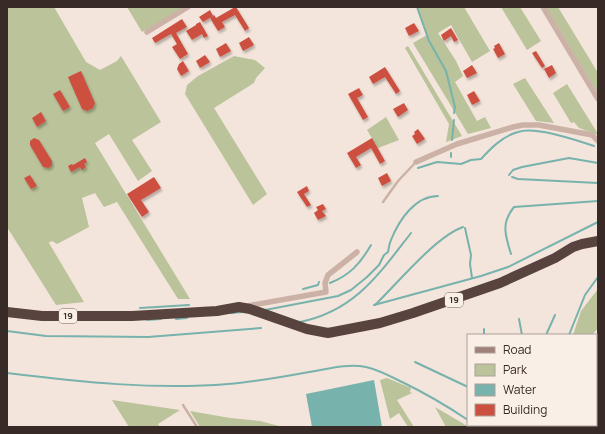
<svg xmlns="http://www.w3.org/2000/svg" width="605" height="434" viewBox="0 0 605 434" font-family="Manrope,sans-serif">
	<defs>
		<filter id="shadow"><feDropShadow dx="1.5" dy="2.5" stdDeviation="1" flood-color="#0004"/></filter>
	</defs>
	<rect width="100%" height="100%" fill="#f3e5db"/>
	<g fill="#bac39a">
		<polygon points="7,7 54,7 86,62 100,70 117,61 121,56 161,122 132,140 152,171 138,181 109,134 95,143 190,299 178,299 117,202 104,207 95,193 82,198 89,227 57,244 52,241 48,243 49,243 84,302 56,305 7,227"/>
		<polygon points="127,7 185,7 142,32"/>
		<polygon points="417,7 464,7 490,51 472,62 451,25 438,33 456,61 463,76 455,82 477,121 485,117 491,128 468,134 413,43 427,35"/>
		<polygon points="501,7 520,7 541,41 527,50"/>
		<polygon points="546,7 558,7 598,73 598,94"/>
		<polygon points="408,46 462,136 446,142 449,124 405,48"/>
		<polygon points="234,56 255,60 265,68 256,78 254,83 214,108 267,194 253,205 185,94 187,85 198,76"/>
		<polygon points="525,78 554,123 536,121 513,84"/>
		<polygon points="567,84 598,134 598,135 579,128 574,122 571,123 553,93"/>
		<polygon points="386,117 399,140 378,148 367,130"/>
		<polygon points="598,289 598,328 592,335 573,335 581,311"/>
		<polygon points="387,378 411,388 410,392 412,393 397,400 414,427 408,427 399,413 390,419 380,380"/>
		<polygon points="112,400 180,410 158,424 160,427 129,427"/>
		<polygon points="435,407 469,427 446,427"/>
		<polygon points="190,411 230,418 260,421 283,427 200,427"/>
	</g>
	<polygon fill="#78b2ad" points="374,380 382,427 312,427 306,394"/>
	<g fill="none" stroke-linecap="round" stroke-linejoin="round">
		<g stroke="#78b2ad" stroke-width="2">
			<polyline points="417,7 429,41 446,71 455,107 454,113"/>
			<polyline points="452,140 454,120"/>
			<polyline points="451,157 451,153"/>
			<path d="M 418,168 L 437,162 L 461,164 L 471,160 L 481,159 C 491,148 503,136 518,132 C 535,126 576,140 594,146"/>
			<polyline points="509,175 513,170 522,167 569,158 598,163"/>
			<polyline points="512,177 518,179 598,183"/>
			<polyline points="465,228 471,255 470,264 472,278"/>
			<path d="M 511,254 C 505,235 501,223 514,207 L 598,201"/>
			<path d="M 330,283 C 350,275 360,264 371,245"/>
			<polyline points="303,289 318,285 319,282"/>
			<polyline points="374,305 481,276 508,267 598,222"/>
			<path d="M 375,305 C 398,283 435,237 463,227"/>
			<polyline points="140,308 189,305"/>
			<path d="M 265,310 L 338,296 L 351,290 L 367,277 L 379,265 L 384,255 L 388,252 C 389,248 389,244 391,240 C 399,220 415,196 438,196"/>
			<polyline points="231,313 243,312"/>
			<polyline points="176,319 187,318"/>
			<polyline points="519,319 522,335"/>
			<polyline points="147,320 161,319"/>
			<path d="M 300,322 C 355,311 379,274 411,233"/>
			<polyline points="484,329 484,335"/>
			<polyline points="7,331 46,336 148,337 261,328"/>
			<polyline points="546,335 555,315"/>
			<polyline points="569,335 585,295 598,277"/>
			<polyline points="596,341 598,338"/>
			<polyline points="415,362 468,387"/>
			<path d="M 7,373 C 80,382 154,390 228,384 C 255,382 282,377 309,372 C 327,369 348,363 366,367 C 379,370 390,376 402,382 C 425,393 447,406 468,420"/>
			<polyline points="475,425 479,427"/>
		</g>
	</g>
	<g fill="#cc5040" filter="url(#shadow)">
		<polygon points="235,7 236,7 249,28 245,31 235,15 222,22 225,27 218,31 210,18 214,15 216,18"/>
		<polygon points="210,10 213,16 203,22 199,17"/>
		<polygon points="182,19 187,27 176,33 188,54 180,59 172,47 177,44 171,34 155,43 152,38"/>
		<polygon points="200,22 208,36 204,38 202,34 192,40 186,31 196,25 196,24"/>
		<polygon points="414,23 419,31 409,36 405,28"/>
		<polygon points="451,28 458,40 454,42 451,36 444,41 441,35"/>
		<polygon points="249,37 254,45 243,51 239,43"/>
		<polygon points="226,43 231,51 220,57 216,49"/>
		<polygon points="499,43 505,54 498,58 493,49 495,48 494,46"/>
		<polygon points="536,51 545,66 542,68 532,53"/>
		<polygon points="205,55 210,62 200,68 196,61"/>
		<polygon points="183,61 189,71 181,76 177,69 179,64"/>
		<polygon points="472,65 477,73 467,78 463,71"/>
		<polygon points="552,65 556,73 549,78 544,69"/>
		<polygon points="385,67 400,91 396,94 385,77 373,84 369,77"/>
		<polygon points="81,71 95,103 93,108 87,111 82,109 68,77"/>
		<polygon points="359,88 363,95 357,98 368,117 363,120 348,94"/>
		<polygon points="60,90 70,107 63,111 53,94"/>
		<polygon points="474,91 480,101 472,105 467,95"/>
		<polygon points="404,103 408,110 398,117 393,109"/>
		<polygon points="41,112 46,121 37,127 32,118"/>
		<polygon points="418,129 425,139 417,144 412,136 415,134 414,132"/>
		<polygon points="34,138 39,140 52,161 52,165 49,168 43,167 30,145 30,141"/>
		<polygon points="372,138 385,161 380,164 371,148 356,157 361,165 356,168 347,153"/>
		<polygon points="85,158 87,162 84,164 86,167 82,170 80,167 71,172 68,166 72,164 73,165"/>
		<polygon points="387,173 391,181 382,186 378,178"/>
		<polygon points="30,175 37,186 31,189 24,178"/>
		<polygon points="154,177 161,188 141,200 149,212 142,217 127,194"/>
		<polygon points="307,186 309,191 304,194 311,205 307,207 297,192"/>
		<polygon points="323,204 326,209 322,211 326,216 318,220 314,213 318,210 316,207"/>
	</g>
	<g fill="none" stroke-linecap="round" stroke-linejoin="round">
		<g stroke="#ccb2a6" stroke-width="2.5">
			<polyline points="383,202 398,181 415,163"/>
			<polyline points="183,405 197,427"/>
		</g>
		<g stroke="#ccb2a6" stroke-width="5.5">
			<polyline points="543,7 598,99"/>
			<polyline points="147,32 188,7"/>
			<polyline points="416,162 457,144 513,127 523,125 539,125 587,134 592,135 598,141"/>
			<polyline points="247,306 326,292 325,283 328,275 357,252"/>
			<polyline points="596,397 598,399"/>
		</g>
		<g stroke="#a08177" stroke-width="8">
			<polyline points="596,383 598,380"/>
			<polyline points="569,427 570,425"/>
		</g>
		<polyline stroke="#59433e" stroke-width="10" points="7,312 42,316 132,316 217,311 239,307 250,309 307,329 328,333 380,323 413,313 500,283 555,258 573,247 582,244 598,241"/>
	</g>
	<g text-anchor="middle" stroke-width="4" stroke-linejoin="round" paint-order="stroke">
		<g fill="#faefe7" stroke="#726561" stroke-width="1">
			<rect x="445" y="293" width="18" height="14" rx="3"/>
			<rect x="59" y="309" width="18" height="14" rx="3"/>
		</g>
		<g font-size="9" font-weight="bold" fill="#372a27">
			<text x="454" y="303">19</text>
			<text x="68" y="319">19</text>
		</g>
	</g>
	<rect width="605" height="434" fill="none" stroke="#372a27" stroke-width="16"/>
	<rect x="467" y="334" width="130" height="92" fill="#faefe7" stroke="#aca09a"/>
	<rect x="475" y="347" width="20" height="6" fill="#a08177" stroke="#aca09a"/>
	<text x="503" y="354" font-size="12" fill="#372a27">Road</text>
	<rect x="475" y="364" width="20" height="12" fill="#bac39a" stroke="#aca09a"/>
	<text x="503" y="374" font-size="12" fill="#372a27">Park</text>
	<rect x="475" y="384" width="20" height="12" fill="#78b2ad" stroke="#aca09a"/>
	<text x="503" y="394" font-size="12" fill="#372a27">Water</text>
	<rect x="475" y="404" width="20" height="12" fill="#cc5040" stroke="#aca09a"/>
	<text x="503" y="414" font-size="12" fill="#372a27">Building</text>
</svg>
